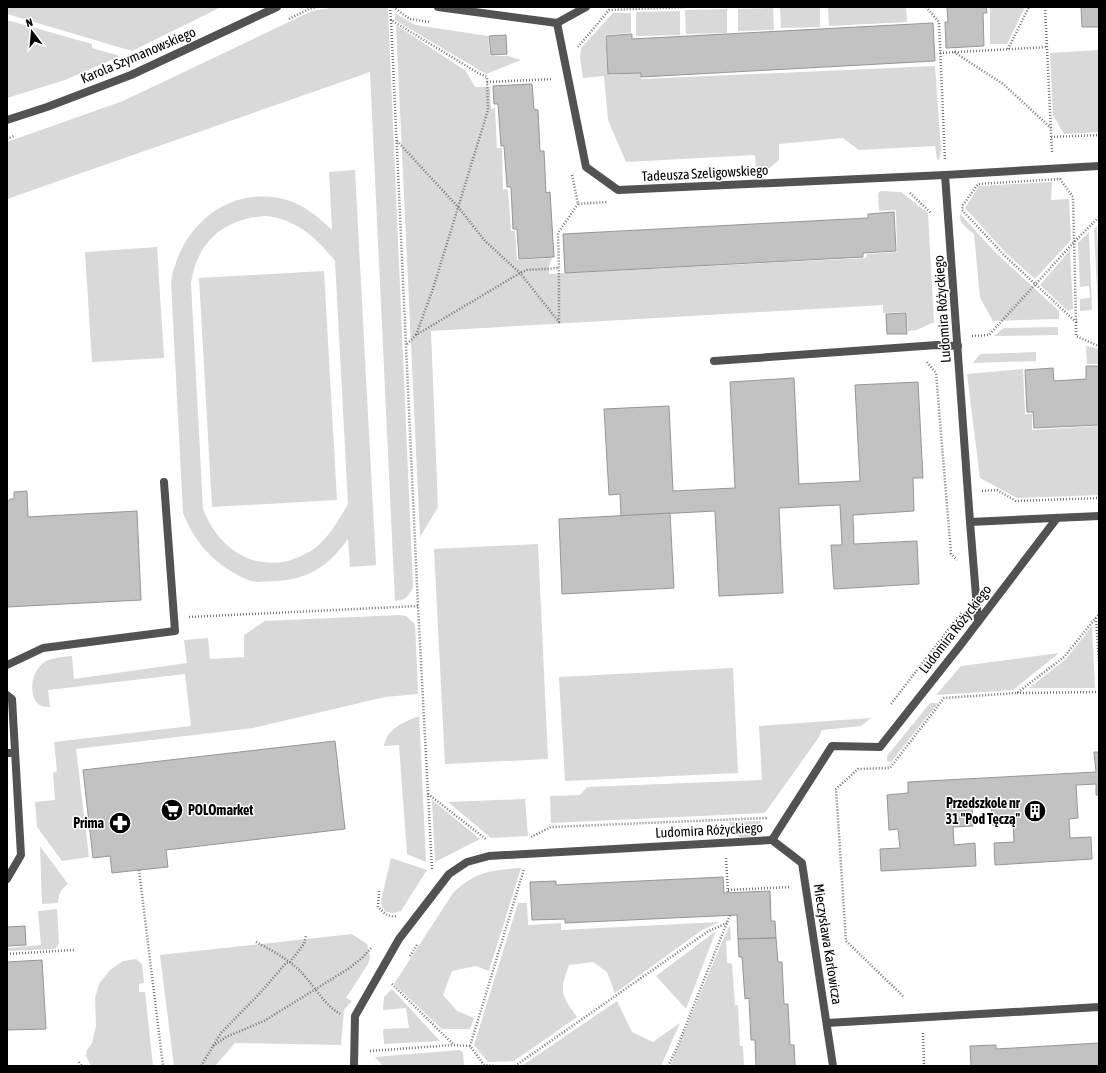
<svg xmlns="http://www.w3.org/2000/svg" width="1106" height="1073" viewBox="0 0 1106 1073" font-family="'Asap Condensed',sans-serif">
	<rect width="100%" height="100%" fill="#fff"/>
	<g fill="#d9d9d9" fill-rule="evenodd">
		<polygon points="7,7 221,7 132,51 7,14"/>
		<path d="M 336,7 L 387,7 L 388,9 L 413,587 C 408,597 406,600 395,601 L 370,72 L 7,199 L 7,142 L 123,101 L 312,11 Z"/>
		<polygon points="780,7 820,7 820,27 781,28"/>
		<polygon points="828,7 906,7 907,22 829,26"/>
		<polygon points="990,7 1025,7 1007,44 990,44"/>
		<polygon points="773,8 774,30 738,31 738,9"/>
		<polygon points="727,9 727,33 686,34 685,10"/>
		<polygon points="680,11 680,35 636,36 636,12"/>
		<polygon points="395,13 415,25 488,36 490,56 508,56 521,60 486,74 395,20"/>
		<polygon points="613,13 631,13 631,33 605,35 608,75 641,73 641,79 935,66 941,150 939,160 937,159 935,146 859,150 843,138 779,144 779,160 765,172 756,172 755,155 626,162 608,120 604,76 583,78 580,58 581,48"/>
		<polygon points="7,20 92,44 92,48 120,56 65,80 7,98"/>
		<polygon points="396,25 466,71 475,87 490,87 491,109 495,108 497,148 502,148 503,189 508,189 511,231 515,231 517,260 552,258 549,266 549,274 866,258 867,254 897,252 896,210 879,211 878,193 881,191 901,192 928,213 934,322 917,330 908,331 907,312 883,313 883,305 431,331 438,507 420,537"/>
		<polygon points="1099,50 1099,132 1064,134 1053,115 1050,53"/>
		<path d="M 355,170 L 376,565 L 350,567 L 348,539 C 329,565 310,579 277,581 C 270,581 262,582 256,582 C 249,581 241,577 236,574 C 210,560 194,540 183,513 L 171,282 C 180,226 229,184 287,200 C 306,206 319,218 332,230 L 329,172 ZM 266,216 C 296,219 317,238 335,261 L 348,504 C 339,520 329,537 315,548 C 307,554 297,558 288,561 C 248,570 217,545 203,509 L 191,283 C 197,242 224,218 266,216 Z"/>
		<polygon points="1052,182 1051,200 1069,199 1071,240 1035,279 1006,253 965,208 979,186"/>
		<path d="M 960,214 L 996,253 L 1059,311 L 1059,319 L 993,321 L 980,298 L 974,234 C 967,228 959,224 960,214 Z"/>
		<polygon points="1097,226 1099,270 1099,311 1098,311 1094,229"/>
		<polygon points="1089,232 1092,310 1080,311 1080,299 1090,298 1089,286 1080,287 1078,243"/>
		<polygon points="157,247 164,358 92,362 85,252"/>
		<polygon points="1070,250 1073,309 1068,311 1040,285"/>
		<polygon points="324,271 337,500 212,507 199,278"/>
		<polygon points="1058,327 1058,335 994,336 1004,328"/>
		<polygon points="1086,346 1099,349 1099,364 1087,364"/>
		<polygon points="1036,352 1036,361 973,363 980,354"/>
		<polygon points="1023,369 1025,414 1032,414 1032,430 1099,426 1099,495 1017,498 980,478 967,374"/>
		<polygon points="538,544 548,759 445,764 434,549"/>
		<path d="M 400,615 L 406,616 L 415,624 L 426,862 L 407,854 L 399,745 L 384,746 C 387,728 404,722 419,716 L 418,694 L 385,697 L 253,728 L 76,749 L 89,857 L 62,861 L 37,827 L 35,802 L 55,800 L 53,773 L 57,771 L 54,742 L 191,726 L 185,674 L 48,690 L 50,707 C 45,707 39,706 36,702 C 29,690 32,673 42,664 C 49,657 63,657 72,656 L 74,679 L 187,663 L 184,640 L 208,638 L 210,659 L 244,657 L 244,635 L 265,621 Z"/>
		<polygon points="1092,626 1095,688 1029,688 1066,659"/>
		<polygon points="1059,653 1013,690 936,695 961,666"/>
		<polygon points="733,668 738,773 565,781 559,677"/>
		<polygon points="930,703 938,703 891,762 887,761 887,756"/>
		<polygon points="871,718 861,726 822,730 819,737 765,813 551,823 550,796 580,795 587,787 762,780 759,726"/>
		<polygon points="525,799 528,836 491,838 448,802"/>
		<polygon points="432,800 480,839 435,862"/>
		<polygon points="761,821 751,837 739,837 728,822"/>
		<path d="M 40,846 L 68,884 C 61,889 58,895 58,903 L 42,904 Z"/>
		<polygon points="391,858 427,870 401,911 393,913 386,912 382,907 381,901"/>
		<path d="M 517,868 L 521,868 L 489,971 L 476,966 L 452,971 L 443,995 L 457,1011 L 474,1018 L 470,1029 L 442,1029 L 394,984 L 453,893 C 475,872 488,871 517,868 Z"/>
		<path d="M 518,903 L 527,903 L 528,925 L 561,923 L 561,930 L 720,922 L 702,930 L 615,993 L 607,972 L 593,962 L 569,965 C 559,992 561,995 577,1017 L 514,1061 L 488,1062 L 474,1045 Z"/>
		<polygon points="57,909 59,944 55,949 7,951 7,948 41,945 38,911"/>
		<polygon points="730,925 731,940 726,941 727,963 732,964 735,1005 738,1005 740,1046 743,1046 744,1066 670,1066 722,942"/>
		<polygon points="716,931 686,1009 656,976"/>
		<polygon points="352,934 367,944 370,957 368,964 346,998 352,1001 344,1010 341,1045 235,1043 215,1066 174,1066 160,955"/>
		<polygon points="136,959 142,964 144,983 139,984 139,992 145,992 153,1066 91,1066 86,1056 87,1050 92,1043 96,1026 95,998 99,984 110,970 123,961"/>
		<polygon points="392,989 440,1041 384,1044 383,1029 409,1028 406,1008 383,1010 384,997"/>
		<polygon points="617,1001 632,1032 653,1042 680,1023 661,1066 523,1066 523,1065"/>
		<polygon points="459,1050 463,1052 464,1065 461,1066 383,1066 375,1057"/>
	</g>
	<g fill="#c2c2c2" stroke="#969696">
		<polygon points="947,7 986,7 987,13 983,13 984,46 946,48 945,22 948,22"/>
		<polygon points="1081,7 1099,7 1099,27 1082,27"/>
		<polygon points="933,23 935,61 641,77 641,73 608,74 606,36 632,34 632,39"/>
		<polygon points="506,35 507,54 491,55 489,36"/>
		<polygon points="532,84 534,109 538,110 540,151 544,151 546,193 550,192 554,257 519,259 517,229 513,229 511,187 507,187 504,146 501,146 498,104 494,104 493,86"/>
		<polygon points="894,212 896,251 863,253 863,257 565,273 563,234 868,218 868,214"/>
		<polygon points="906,313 907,334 887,334 886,314"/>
		<polygon points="1086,366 1099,366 1099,425 1034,428 1033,412 1027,412 1025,370 1053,368 1054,381 1086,379"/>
		<polygon points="794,378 799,484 860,481 855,385 918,382 923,478 913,478 914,511 853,515 854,544 917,541 919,584 834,589 831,545 842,545 840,505 779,508 783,593 719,596 715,511 621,516 620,494 609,495 604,409 669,406 673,491 735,488 730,382"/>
		<polygon points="27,491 28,517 137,511 141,600 7,607 7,503 10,499 14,499 14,492"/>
		<polygon points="670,513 674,588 562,594 559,519"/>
		<polygon points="335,741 345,829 166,850 168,867 139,870 112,873 110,856 93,858 83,770"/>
		<polygon points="1094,752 1099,752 1099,795 1096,795 1096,784 1076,785 1078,818 1069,819 1070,838 1091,837 1092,859 995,865 994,843 1014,842 1013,823 992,825 991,802 972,803 973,826 953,827 954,845 975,843 976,866 881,871 880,849 900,848 898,829 889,830 887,795 908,793 908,782 1096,772"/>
		<polygon points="723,877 724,893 770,891 771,921 775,921 776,938 738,939 737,915 565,923 565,919 532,920 530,882 556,881 556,885"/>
		<polygon points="25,926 26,945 7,946 7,927"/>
		<polygon points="776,938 778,962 782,962 784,1004 788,1004 790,1045 794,1045 795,1066 756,1066 755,1040 751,1040 749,998 745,999 742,957 739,957 738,939"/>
		<polygon points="42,960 46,1029 7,1030 7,962"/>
		<polygon points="1099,1043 1099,1066 971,1066 970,1046 996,1045 996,1049"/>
	</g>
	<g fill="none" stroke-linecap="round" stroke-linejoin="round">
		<g stroke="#747474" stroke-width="2.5" stroke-dasharray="1 2" stroke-linecap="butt">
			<polyline points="390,7 391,20 478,73 487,77 488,110 433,289 416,335"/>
			<polyline points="393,7 410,19 430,22"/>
			<polyline points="926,7 939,22 945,161"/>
			<polyline points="1045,7 1052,152"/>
			<polyline points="289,19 309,9 317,7"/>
			<polyline points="391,20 418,606 432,869"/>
			<polyline points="578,47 609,10 686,7"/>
			<polyline points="1008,49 1029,7"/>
			<polyline points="954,52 1003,84 1051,128"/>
			<polyline points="940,53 1047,47"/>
			<polyline points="487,82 553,79"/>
			<polyline points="1051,137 1099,135"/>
			<polyline points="7,139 14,136"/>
			<polyline points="397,141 459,208 485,241 520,273 559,322 559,268"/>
			<polyline points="572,175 578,204 607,202"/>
			<polygon points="1060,179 1073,197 1076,322 1005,256 962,210 963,205 978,184"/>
			<polyline points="910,193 931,213"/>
			<polyline points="1076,322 1076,336 1099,346"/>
			<polyline points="972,336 989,335 1074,242 1099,217"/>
			<polyline points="407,344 416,335 520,273 527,270 559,268 558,233 578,204"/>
			<polyline points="927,362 936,373 951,554 957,560"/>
			<polyline points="982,491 997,490 1016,501 1099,498"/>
			<polyline points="189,617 418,606"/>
			<polyline points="1096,618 1099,661"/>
			<polyline points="1017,693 1099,692"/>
			<polyline points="891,704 961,613"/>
			<polyline points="428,794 487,840"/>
			<polyline points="531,837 551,827 766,818 767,817"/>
			<polyline points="726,858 728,893"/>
			<polyline points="139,870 163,1066"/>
			<polyline points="728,890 790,887"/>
			<path d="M 379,891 L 378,907 C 383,912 388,918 397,916"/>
			<path d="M 256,942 C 271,950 286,958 298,969 C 313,983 322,1003 340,1014"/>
			<polyline points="7,954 74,950"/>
			<polyline points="410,956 417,945"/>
			<polyline points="392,984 454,1045 470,1046 484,1065 497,1066"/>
			<polyline points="903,996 846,941 836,789 858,769 890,768 944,698 1017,693 1064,657 1099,614"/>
			<polyline points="923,1033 924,1066"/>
			<polyline points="213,1046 226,1037 264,1021 348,969 362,958 371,948"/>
			<polyline points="470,1046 524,869"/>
			<polyline points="370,1051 453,1045"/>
			<polyline points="79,1062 82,1066"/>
			<polyline points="201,1066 221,1033 261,992 286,963 290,962 304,944 306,936"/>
			<polyline points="515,1066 707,932 727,923"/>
			<polyline points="668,1066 676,1050 730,915"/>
		</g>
		<g stroke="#525252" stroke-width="8">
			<polyline points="714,361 937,345 958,346"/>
			<polyline points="7,665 43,648 175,631 164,482"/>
			<polyline points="7,753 15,753"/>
			<polyline points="827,1023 1099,1007"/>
		</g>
		<g stroke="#525252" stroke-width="8">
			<polyline points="438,7 557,23"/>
			<polyline points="557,23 586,167 618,190 945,175 1099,166"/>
			<polyline points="557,23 586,7"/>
			<polyline points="7,120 47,107 131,75 277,7"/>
			<polyline points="945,175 970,522 1099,516"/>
			<polyline points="970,522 978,621"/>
			<polyline points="7,695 12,699 21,855 7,879"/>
			<polyline points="772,840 832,746 880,747 959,647 1057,518"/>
			<polyline points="772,840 802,863 833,1066"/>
			<polyline points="354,1066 355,1016 399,939 449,874 467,862 489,856 772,840"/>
		</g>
	</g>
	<defs>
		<g id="supermarket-disc" transform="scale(1.15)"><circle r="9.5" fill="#000" stroke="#fff"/><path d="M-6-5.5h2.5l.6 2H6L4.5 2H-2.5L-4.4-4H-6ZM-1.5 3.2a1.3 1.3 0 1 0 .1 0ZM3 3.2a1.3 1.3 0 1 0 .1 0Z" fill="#fff"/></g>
		<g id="building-disc" transform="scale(1.15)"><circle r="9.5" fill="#000" stroke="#fff"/><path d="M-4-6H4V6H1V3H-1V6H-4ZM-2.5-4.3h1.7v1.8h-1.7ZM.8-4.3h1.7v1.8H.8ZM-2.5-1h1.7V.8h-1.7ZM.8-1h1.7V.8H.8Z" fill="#fff"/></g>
		<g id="pharmacy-disc" transform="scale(1.15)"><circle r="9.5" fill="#000" stroke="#fff"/><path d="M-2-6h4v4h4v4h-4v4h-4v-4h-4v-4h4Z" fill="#fff"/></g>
	</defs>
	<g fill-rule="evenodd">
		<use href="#supermarket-disc" x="172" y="810"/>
		<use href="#building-disc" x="1035" y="811"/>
		<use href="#pharmacy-disc" x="120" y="823"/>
	</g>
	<g text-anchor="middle" stroke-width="3" stroke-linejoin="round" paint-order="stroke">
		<g font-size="14" fill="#000" stroke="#fff">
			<text transform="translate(138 55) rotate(-23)" y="5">Karola Szymanowskiego</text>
			<text transform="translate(705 173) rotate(-3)" y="5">Tadeusza Szeligowskiego</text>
			<text transform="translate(942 309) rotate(-94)" y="5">Ludomira Różyckiego</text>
			<text transform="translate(955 629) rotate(-52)" y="5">Ludomira Różyckiego</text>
			<text transform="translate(709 830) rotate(-3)" y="5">Ludomira Różyckiego</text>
			<text transform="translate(828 944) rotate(81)" y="5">Mieczysława Karłowicza</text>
		</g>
		<g font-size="14" font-weight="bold" fill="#000" stroke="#fff" text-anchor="end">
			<text x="1020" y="808">Przedszkole nr<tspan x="1020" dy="16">31 "Pod Tęczą"</tspan></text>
			<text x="188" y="815" text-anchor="start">POLOmarket</text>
			<text x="104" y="828">Prima</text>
		</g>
	</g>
	<rect width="1106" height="1073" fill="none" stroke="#000000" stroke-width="16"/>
	<g transform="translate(32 32) rotate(344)" stroke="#ffffff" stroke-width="3" paint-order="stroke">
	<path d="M0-3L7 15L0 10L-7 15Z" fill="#000000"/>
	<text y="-6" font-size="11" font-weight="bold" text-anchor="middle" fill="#000000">N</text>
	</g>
</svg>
